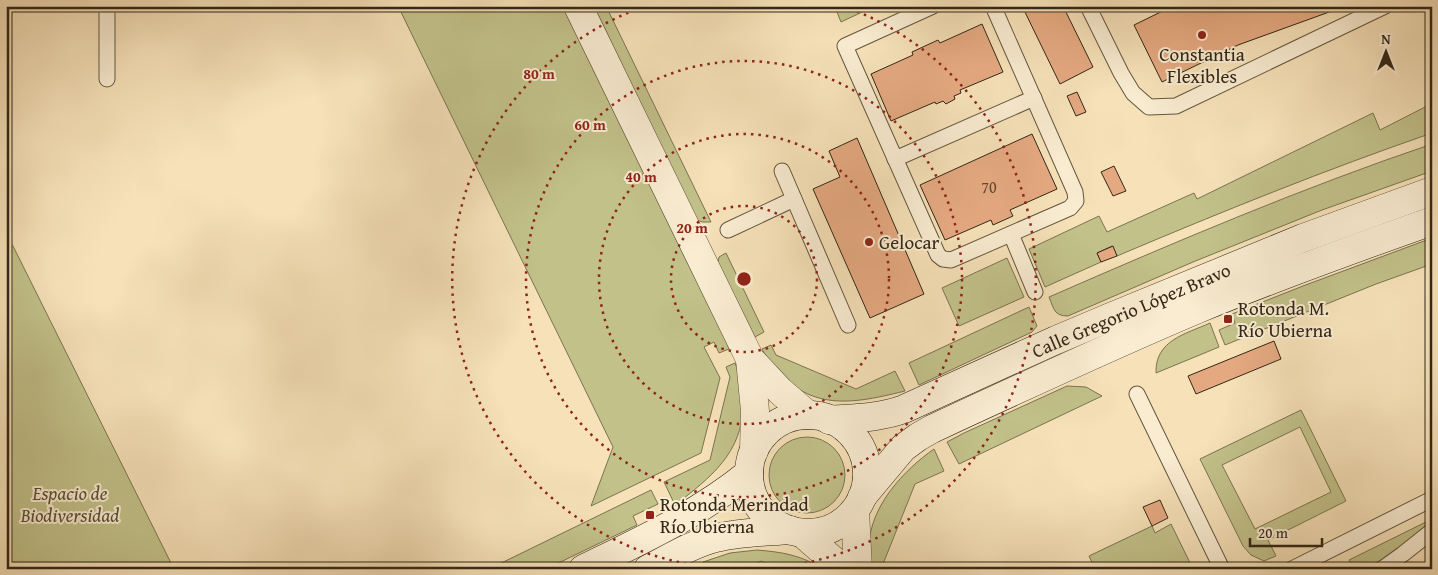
<svg xmlns="http://www.w3.org/2000/svg" width="1438" height="575" viewBox="0 0 1438 575" font-family="'Gentium Book Plus',serif">
	<rect width="100%" height="100%" fill="#f6e1b8"/>
	<filter id="stains"><feTurbulence type="fractalNoise" baseFrequency=".004" numOctaves="4"/><feColorMatrix values="0 0 0 0 .2 0 0 0 0 .09 0 0 0 0 .02 0 0 0 .5 -.17"/></filter>
	<radialGradient id="worn" r=".72"><stop offset=".6" stop-color="#630" stop-opacity="0"/><stop offset="1" stop-color="#630" stop-opacity=".3"/></radialGradient>
	<g fill="#c2c18a" stroke="#7a7450" fill-rule="evenodd">
		<polygon points="398,6 562,6 727,344 729,349 719,353 714,342 704,347 720,378 701,453 591,506 613,447"/>
		<polygon points="594,6 606,6 711,222 702,222 697,220"/>
		<polygon points="850,6 875,6 841,22 837,12"/>
		<path d="M 1429,105 L 1432,112 L 1432,133 C 1325,170 1221,212 1117,256 L 1112,246 L 1097,253 L 1101,262 L 1045,287 L 1029,249 L 1099,216 L 1107,232 L 1194,193 L 1197,199 L 1373,113 L 1380,130 Z"/>
		<path d="M 1432,144 L 1432,171 L 1322,210 L 1193,262 L 1068,316 C 1054,316 1054,309 1049,297 C 1175,242 1302,188 1432,144 Z"/>
		<polygon points="6,232 174,569 6,569"/>
		<polygon points="1432,238 1432,264 1376,284 1225,345 1219,330 1235,323 1232,314 1303,286"/>
		<polygon points="726,253 764,332 755,337 718,262 719,257"/>
		<polygon points="1007,258 1024,297 959,326 942,288"/>
		<polygon points="1029,307 1037,326 1032,332 919,385 909,363"/>
		<path d="M 1210,323 L 1219,347 L 1156,373 C 1155,340 1186,334 1210,323 Z"/>
		<path d="M 771,345 L 776,355 L 856,389 L 895,371 L 905,391 C 872,399 833,409 802,391 C 794,387 788,380 781,374 C 773,366 767,359 762,349 Z"/>
		<path d="M 735,363 C 737,370 741,377 743,385 C 744,391 743,398 743,404 C 743,453 710,478 675,505 L 664,482 L 710,460 L 730,377 L 726,367 Z"/>
		<polygon points="1067,386 1086,387 1102,396 959,464 947,442 964,433"/>
		<path d="M 1301,410 L 1346,501 L 1268,540 L 1276,556 L 1264,561 L 1251,555 L 1243,546 L 1200,459 ZM 1300,427 L 1331,492 L 1255,529 L 1222,465 Z"/>
		<circle cx="807" cy="475" r="38"/>
		<path d="M 934,449 L 944,471 L 915,484 L 881,569 L 873,569 C 871,561 869,553 869,546 C 870,506 904,470 934,449 Z"/>
		<polygon points="651,490 658,504 633,516 637,525 546,569 489,569"/>
		<polygon points="1428,521 1430,525 1386,559 1370,569 1354,569 1349,560"/>
		<polygon points="1171,524 1193,569 1095,569 1089,556 1152,526 1155,533"/>
		<path d="M 757,550 C 782,552 801,555 823,569 L 777,569 L 761,561 L 745,569 L 706,569 L 703,562 L 730,553 Z"/>
	</g>
	<g fill="#e5a981" stroke="#322717">
		<polygon points="1022,6 1063,6 1093,67 1060,84"/>
		<polygon points="1173,6 1330,6 1332,11 1238,45 1162,82 1134,25"/>
		<polygon points="982,24 1003,72 960,90 961,93 954,96 955,99 946,104 943,101 936,104 935,102 891,121 871,74 913,55 912,52 938,40 940,43"/>
		<polygon points="1077,92 1086,112 1076,116 1067,96"/>
		<polygon points="1032,134 1057,189 1010,210 1013,216 993,225 991,220 945,240 920,185"/>
		<polygon points="857,138 924,294 870,318 813,189 840,177 829,151"/>
		<polygon points="1114,166 1126,191 1113,196 1101,172"/>
		<polygon points="1113,246 1117,256 1101,262 1097,253"/>
		<polygon points="1274,341 1281,359 1196,394 1188,376"/>
		<polygon points="1160,500 1168,518 1152,526 1143,507"/>
	</g>
	<g fill="none" stroke-linecap="round" stroke-linejoin="round">
		<g stroke="#63563f" stroke-width="17">
			<g id="service">
				<polyline points="933,6 845,46 938,255 943,259 951,260 1070,208 1076,201 1075,192 993,6"/>
				<polyline points="1088,6 1121,73 1133,93 1149,107 1176,106 1385,6"/>
				<polyline points="107,79 107,6"/>
				<polyline points="895,159 1034,98"/>
				<polyline points="782,171 794,199"/>
				<polyline points="728,230 794,199 848,325"/>
				<polyline points="1011,234 1035,292"/>
				<polyline points="1137,394 1222,569"/>
				<polyline points="1292,569 1432,499"/>
				<polyline points="1382,569 1403,554 1432,531"/>
			</g>
		</g>
		<g stroke="#63563f" stroke-width="29">
			<g id="minor">
				<polyline points="578,6 750,359 780,391 808,415"/>
				<polyline points="750,359 755,411 754,451"/>
				<polyline points="855,511 858,569"/>
				<polyline points="802,533 843,569"/>
			</g>
		</g>
		<g stroke="#322717" stroke-width="29">
			<g id="secondary">
				<circle cx="808" cy="474" r="59"/>
				<path d="M 829,420 C 855,418 880,418 904,409 L 1056,340 L 1108,318 L 1303,238 L 1432,191"/>
				<path d="M 862,497 L 903,448 L 918,437 L 932,429 C 1020,388 1108,347 1198,309 C 1275,277 1353,249 1432,221"/>
				<path d="M 583,569 C 640,541 699,514 749,473"/>
				<path d="M 648,569 C 670,558 692,544 716,538 C 740,532 765,532 790,530"/>
			</g>
		</g>
		<use href="#service" stroke="#f9ecd1" stroke-width="15"/>
		<use href="#minor" stroke="#f9ecd1" stroke-width="28"/>
		<use href="#secondary" stroke="#f9ecd1" stroke-width="28"/>
	</g>
	<g fill="none" stroke="#8f2418" stroke-width="2.5" stroke-dasharray="2.5 5">
		<circle cx="744" cy="279" r="73"/>
		<circle cx="744" cy="279" r="145"/>
		<circle cx="744" cy="279" r="218"/>
		<path d="M731 569A290 290 0 0 1 645 6M843 6A290 290 0 0 1 757 569"/>
	</g>
	<g fill="#8f2418" stroke="#f9ecd1" stroke-width="2">
		<circle cx="1202" cy="35" r="5"/>
		<circle cx="869" cy="242" r="5"/>
		<rect x="1223" y="314" width="10" height="10" rx="2.5"/>
		<rect x="645" y="510" width="10" height="10" rx="2.5"/>
	</g>
	<g text-anchor="middle" stroke-width="4" stroke-linejoin="round" paint-order="stroke">
		<g font-size="16" fill="#5f4832">
			<text x="989" y="193">70</text>
		</g>
		<g font-size="19" fill="#322717" stroke="#f9ecd1" text-anchor="start">
			<text x="1202" y="61" text-anchor="middle">Constantia<tspan x="1202" dy="22">Flexibles</tspan></text>
			<text x="879" y="249">Gelocar</text>
			<text x="1238" y="315">Rotonda M.<tspan x="1238" dy="22">Río Ubierna</tspan></text>
			<text x="660" y="511">Rotonda Merindad<tspan x="660" dy="22">Río Ubierna</tspan></text>
		</g>
		<g font-size="19" fill="#322717" stroke="#f9ecd1">
			<text transform="translate(1131 310) rotate(-23)" y="7">Calle Gregorio López Bravo</text>
		</g>
		<g font-size="19" font-style="italic" fill="#564e34" stroke="#f9ecd1">
			<text x="70" y="500">Espacio de<tspan x="70" dy="22">Biodiversidad</tspan></text>
		</g>
	</g>
	<circle cx="744" cy="279" r="8" fill="#8f2418" stroke="#f9ecd1" stroke-width="2.5"/>
	<g font-size="15" text-anchor="middle" font-weight="bold" fill="#8f2418" stroke="#f9ecd1" stroke-width="4" stroke-linejoin="round" paint-order="stroke">
		<text x="539" y="79">80 m</text>
		<text x="590" y="130">60 m</text>
		<text x="641" y="182">40 m</text>
		<text x="692" y="233">20 m</text>
	</g>
	<rect width="1438" height="575" fill="none" stroke="#f6e1b8" stroke-width="25"/>
	<rect x="8" y="8" width="1423" height="560" fill="none" stroke="#322717" stroke-width="2.5"/>
	<rect x="12" y="12" width="1413" height="550" fill="none" stroke="#322717"/>
	<g transform="translate(1386 52)" stroke="#f9ecd1" stroke-width="4" paint-order="stroke">
	<path d="M0-4L9 19L0 12L-9 19Z" fill="#322717"/>
	<text y="-8" font-size="14" font-weight="bold" text-anchor="middle" fill="#322717">N</text>
	</g>
	<path d="M1250 538v8h72v-8" fill="none" stroke="#322717" stroke-width="2.5"/>
	<text x="1258" y="538" font-size="15" fill="#322717" stroke="#f9ecd1" stroke-width="4" paint-order="stroke">20 m</text>
	<rect width="100%" height="100%" filter="url(#stains)"/>
	<rect width="100%" height="100%" fill="url(#worn)"/>
</svg>
